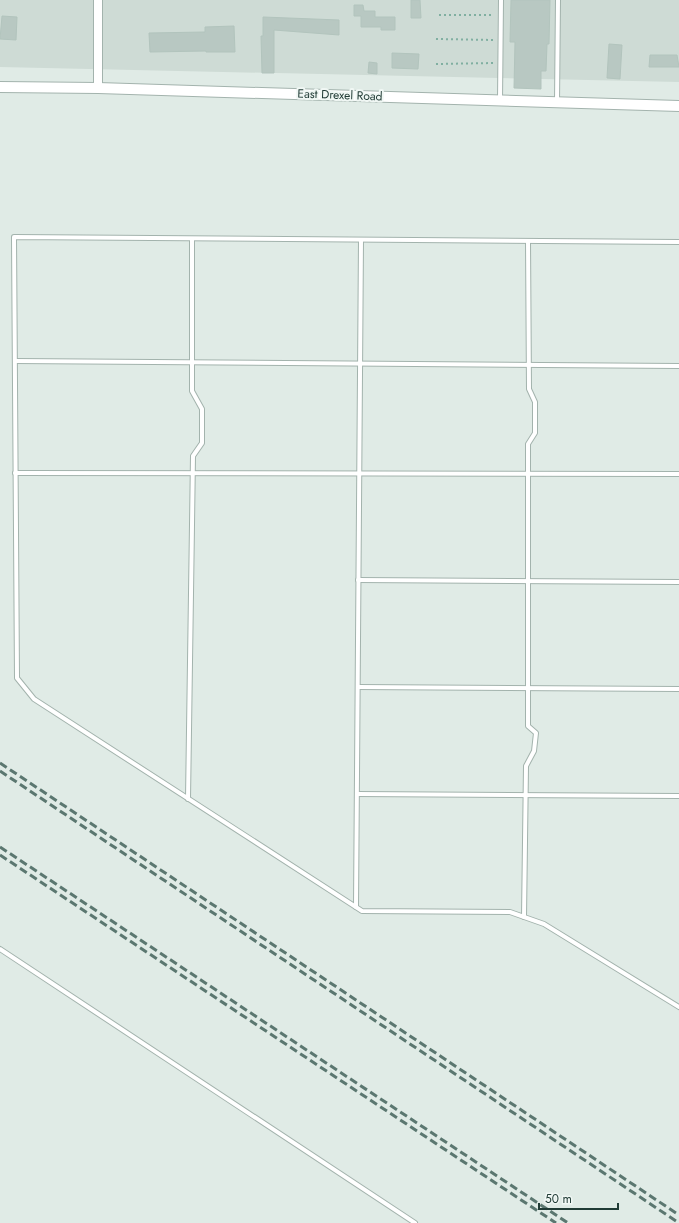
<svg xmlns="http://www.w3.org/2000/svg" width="679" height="1223" viewBox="0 0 679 1223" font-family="Jost,sans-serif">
	<rect width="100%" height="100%" fill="#e0ebe6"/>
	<polygon fill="#cedbd5" points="0,0 679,0 679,82 0,67"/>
	<g fill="#b8c8c2" stroke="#b2c4bd">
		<polygon points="411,0 420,0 421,18 411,18"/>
		<polygon points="511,0 550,0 549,44 547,44 546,71 541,71 541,89 514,88 515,42 510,42"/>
		<polygon points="354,5 363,5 364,11 375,11 375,17 395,17 395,30 381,30 381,27 361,27 361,16 354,16"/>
		<polygon points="2,16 17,17 16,40 0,39"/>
		<polygon points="263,17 339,20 339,35 274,30 274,73 262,73 261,36 263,36"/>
		<polygon points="234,26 235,52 206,52 206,51 150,52 149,33 205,32 205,27"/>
		<polygon points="609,44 622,45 620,79 607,78"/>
		<polygon points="392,53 419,54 418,69 392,68"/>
		<polygon points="650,55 677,55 679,67 649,67"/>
		<polygon points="369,62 377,63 377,74 368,73"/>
	</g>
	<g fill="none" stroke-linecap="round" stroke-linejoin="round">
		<g stroke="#a3b3ad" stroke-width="6">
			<g id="service">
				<polyline points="500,100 501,0"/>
				<polyline points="557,102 558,0"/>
				<polyline points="679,242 14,237 17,678 34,699 362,911 510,912 544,924 679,1007"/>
				<polyline points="15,361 679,366"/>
				<polyline points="15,473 679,474"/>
				<polyline points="358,580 679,582"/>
				<polyline points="358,687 679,689"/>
				<polyline points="357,794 679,796"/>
				<polyline points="188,799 193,456 202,443 202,409 192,391 192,239"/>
				<polyline points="356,907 361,240"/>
				<polyline points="524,917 526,766 534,751 536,733 528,726 528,444 535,433 535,402 529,389 528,241"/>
				<polyline points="0,949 415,1223"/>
			</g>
		</g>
		<g stroke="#a3b3ad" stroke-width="10">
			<polyline id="minor" points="98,88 98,0"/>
		</g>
		<g stroke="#a3b3ad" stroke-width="12">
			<polyline id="tertiary" points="0,87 98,88 679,106"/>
		</g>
		<g stroke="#80afa1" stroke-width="2" stroke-dasharray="2 3" stroke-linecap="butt">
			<polyline points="439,15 494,15"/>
			<polyline points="436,39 495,40"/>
			<polyline points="436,64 494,63"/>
		</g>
		<use href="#service" stroke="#fff" stroke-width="4"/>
		<use href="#minor" stroke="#fff" stroke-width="8"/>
		<use href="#tertiary" stroke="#fff" stroke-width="10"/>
		<g stroke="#5b7770" stroke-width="3" stroke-dasharray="8 4" stroke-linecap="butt">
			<polyline points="0,763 679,1215"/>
			<polyline points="0,771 679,1223"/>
			<polyline points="0,847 568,1223"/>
			<polyline points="0,855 556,1223"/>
		</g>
	</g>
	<g text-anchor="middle" stroke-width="4" stroke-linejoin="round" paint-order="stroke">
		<g font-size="12" fill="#203b35" stroke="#f0f7f4">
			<text transform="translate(340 95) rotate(2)" y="4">East Drexel Road</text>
		</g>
	</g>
	<path d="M539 1203v6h79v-6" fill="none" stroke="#203b35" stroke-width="2"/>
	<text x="545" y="1203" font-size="12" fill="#203b35" stroke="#f0f7f4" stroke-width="3" paint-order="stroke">50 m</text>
</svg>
